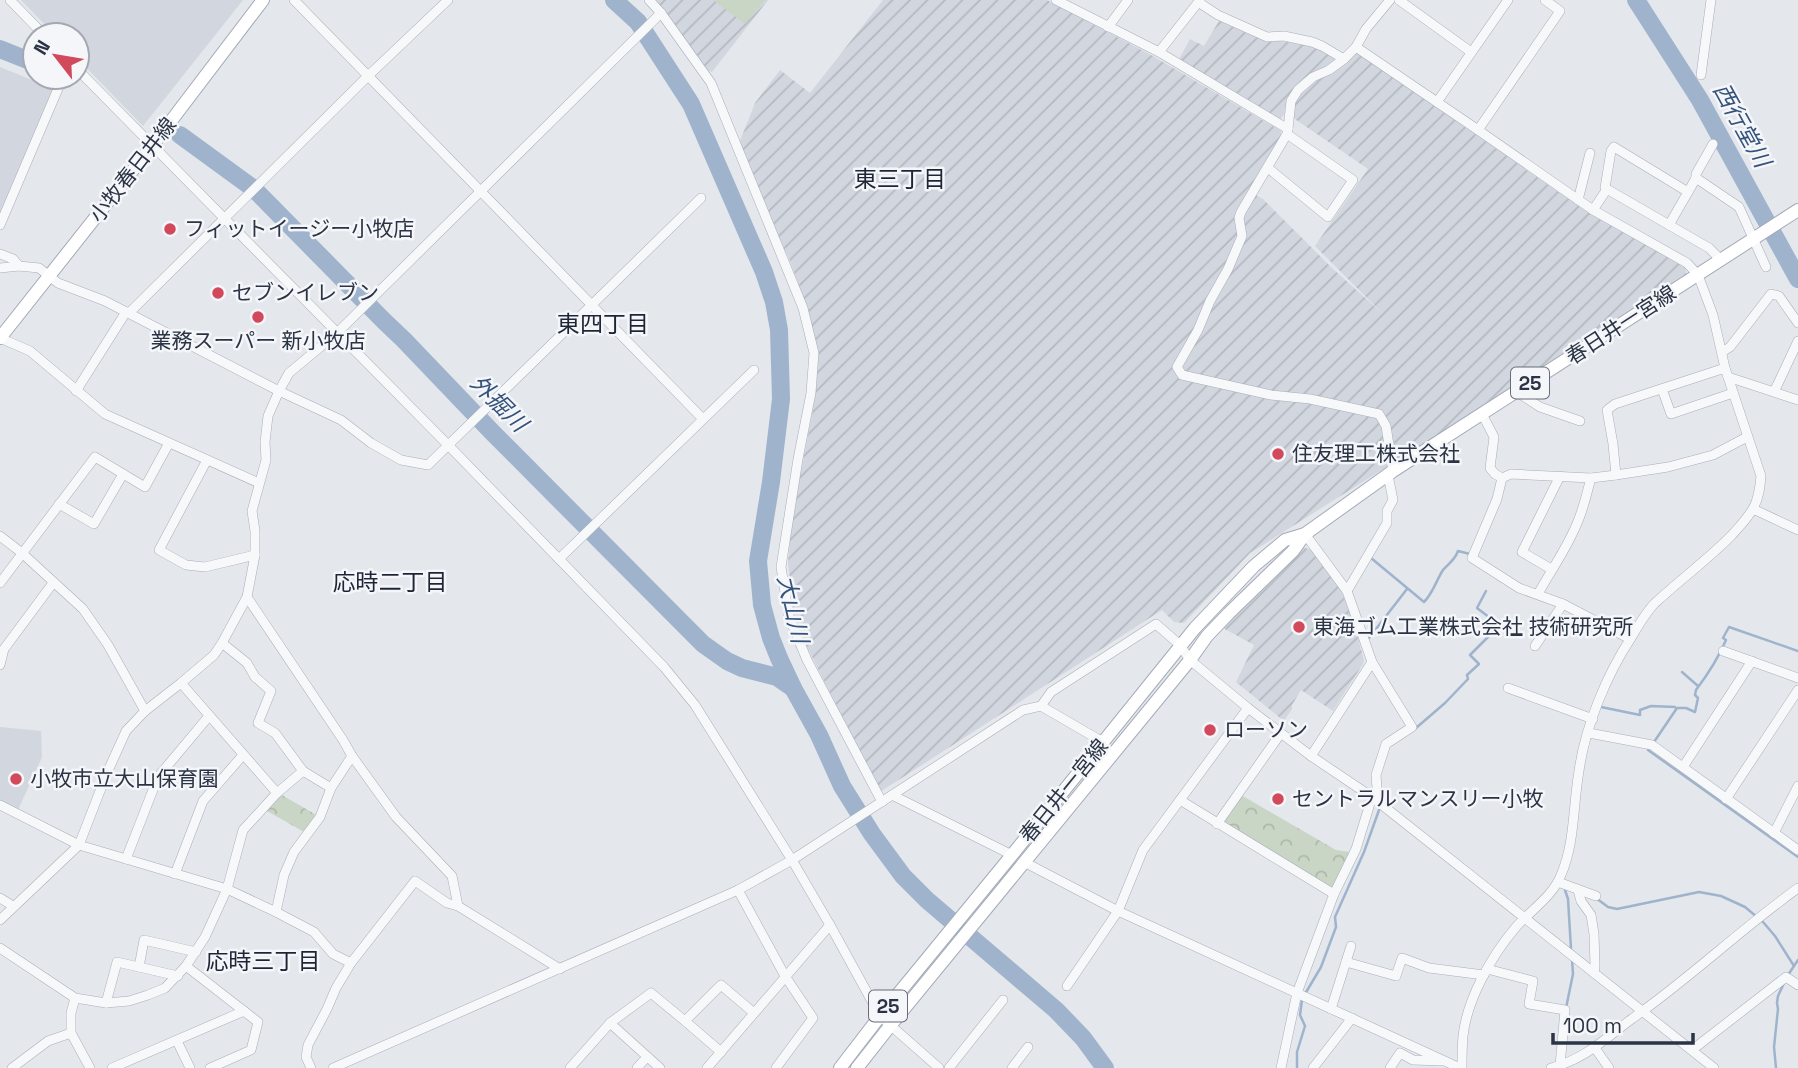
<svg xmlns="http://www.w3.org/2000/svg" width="1798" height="1068" viewBox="0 0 1798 1068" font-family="'Space Grotesk','Noto Sans JP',sans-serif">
	<defs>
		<pattern id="industrial-furrows" width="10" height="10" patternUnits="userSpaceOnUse" patternTransform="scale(1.75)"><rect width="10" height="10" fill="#d2d6de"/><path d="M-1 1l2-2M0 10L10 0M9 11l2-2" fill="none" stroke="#b4b8c0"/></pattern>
		<pattern id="forest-crowns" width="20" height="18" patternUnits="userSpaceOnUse" patternTransform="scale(1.75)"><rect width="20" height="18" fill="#c9d6c5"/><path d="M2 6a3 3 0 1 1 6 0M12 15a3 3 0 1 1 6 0" fill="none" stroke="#adb8ab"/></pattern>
	</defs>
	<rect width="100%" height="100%" fill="#e4e7ec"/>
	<g fill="#d2d6de">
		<polygon points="21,0 243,0 143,126 77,58 77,35 55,35"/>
		<polygon points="0,67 54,89 0,219"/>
		<polygon points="0,727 41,731 42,757 18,810 0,802"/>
	</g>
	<g fill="url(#industrial-furrows)">
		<polygon points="654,0 768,0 712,72 707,70"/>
		<polygon points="883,0 1047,0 1151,55 1281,131 1281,135 1248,191 1263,199 1332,268 1383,314 1315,246 1368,169 1292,117 1295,103 1300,93 1314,81 1323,78 1337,69 1356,52 1586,211 1685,266 1686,274 1396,461 1250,553 1184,623 1174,622 1162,610 880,792 795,623 788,563 792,517 813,410 818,354 805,301 790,261 768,214 740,141 755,103 780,70 810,93"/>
		<polygon points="1219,21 1267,42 1280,41 1316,47 1337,59 1321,70 1303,79 1287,100 1284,114 1280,119 1275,119 1178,61 1190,39 1204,46"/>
		<polygon points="1303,547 1311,550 1340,588 1353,621 1364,660 1363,664 1333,711 1301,690 1292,705 1292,709 1284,721 1236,682 1254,645 1223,628"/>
	</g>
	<g fill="url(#forest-crowns)">
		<polygon points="282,795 318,816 306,833 267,811"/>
		<polygon points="1241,795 1336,850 1350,852 1332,888 1223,822"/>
	</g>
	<polygon fill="#c9d6c5" points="713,0 765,0 745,24"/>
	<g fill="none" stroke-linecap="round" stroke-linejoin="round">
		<g stroke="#9fb4cc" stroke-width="2.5">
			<path d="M 1371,558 L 1424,602 C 1433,593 1436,581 1443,570 C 1449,563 1455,560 1458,551 L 1470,554"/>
			<polyline points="1369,638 1407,589"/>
			<polyline points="1682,672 1698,686"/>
			<polyline points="1601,707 1640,715 1640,710 1651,706 1675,707"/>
			<polyline points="1416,728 1445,703 1468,679 1467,675 1479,664 1470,655 1493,632 1498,624 1477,608 1486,591"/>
			<path d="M 1654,742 L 1677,708 L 1686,708 L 1695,712 L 1698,698 L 1695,695 L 1696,690 C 1708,674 1718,659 1726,640 L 1723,638 L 1729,627 L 1798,651"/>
			<polyline points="1650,747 1648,750 1798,857"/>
			<polyline points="1565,890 1568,899 1571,949"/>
			<polyline points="1596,898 1608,907 1617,909 1699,892 1721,896 1745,907 1763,922 1775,936 1794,966"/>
			<polyline points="1788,975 1798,960"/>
			<polyline points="1305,994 1321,967 1336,927 1335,917 1364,852 1379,810"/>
			<polyline points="1566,1008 1573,974 1572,959"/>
			<polyline points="1297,1068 1297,1052 1305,1026 1300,1015 1302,1000"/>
			<polyline points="1776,1068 1774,1047 1778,1009 1777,1003 1778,996 1785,981"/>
		</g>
		<g stroke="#9fb4cc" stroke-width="18">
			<polyline points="614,0 638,22 691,104 764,272 774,302 779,330 781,399 771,482 758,561 762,605 771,638 779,658 793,688 819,735 842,786 872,834 903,876 927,900 1056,1010 1083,1038 1105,1068"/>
			<polyline points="1636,0 1700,100 1798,279"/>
			<polyline points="0,49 35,63"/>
			<polyline points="180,135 254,189 384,321 404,340 492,432 703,644 727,661 742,668 777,677 793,688"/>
		</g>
		<g stroke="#a9aeb7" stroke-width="10">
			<g id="minor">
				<polyline points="10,0 44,35"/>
				<polyline points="294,0 703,419"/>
				<polyline points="649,0 661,13 711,83 803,308 814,353 811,393 798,459 781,567 789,617 807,660 882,802"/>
				<polyline points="1056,0 1159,52 1288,129 1287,134 1241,212 1239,218 1242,236 1228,269 1210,301 1198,330 1177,367 1182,375 1271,395 1310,399 1379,414 1386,426 1393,471"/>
				<polyline points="1399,0 1471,52"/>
				<polyline points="1198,2 1218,15 1267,37 1284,36 1312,42 1322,46 1344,59"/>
				<polyline points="1108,27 1128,0"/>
				<path d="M 1356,47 L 1478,130 L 1593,210 L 1687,263 L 1698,275 L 1713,315 L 1725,368 L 1761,476 C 1760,487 1759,497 1754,507 C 1748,518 1739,527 1731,536 C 1707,560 1680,580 1655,603 C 1646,612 1638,626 1631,638 C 1607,674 1585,727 1579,771 C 1573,805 1575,843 1561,875 C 1553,896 1530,911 1516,927 C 1492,955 1467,999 1463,1036 C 1462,1047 1462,1057 1462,1068"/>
				<polyline points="1159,52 1200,0"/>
				<polyline points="77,69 448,445 664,667 695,705 792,860 830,925 880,1016 939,1068"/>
				<polyline points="1701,75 1711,0"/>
				<polyline points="1437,102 1508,0"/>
				<polyline points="1288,129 1291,101 1298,90 1313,77 1329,70 1344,59 1356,47 1366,29 1390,0"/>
				<polyline points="1478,130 1560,11 1545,0"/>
				<polyline points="1268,168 1328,217 1353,180 1287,134"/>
				<polyline points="1696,178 1696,174 1713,144"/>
				<polyline points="1578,200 1590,153"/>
				<polyline points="1593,210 1607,189"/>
				<polyline points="0,225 63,77"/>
				<polyline points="1669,225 1688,192"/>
				<polyline points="0,254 13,259 19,266"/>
				<polyline points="1721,260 1709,248 1605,188 1611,151 1614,147 1688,192 1696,178 1739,207 1766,267"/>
				<polyline points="0,268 19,266 39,268 58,283 105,301 279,391 341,420 371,443 401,460 428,465 701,198"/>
				<polyline points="129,313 368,76 448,0"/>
				<polyline points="0,338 30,351 105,414 259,483"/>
				<polyline points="1722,352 1730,347 1771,294 1779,296 1798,323"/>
				<polyline points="1728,377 1798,400"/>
				<polyline points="1662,389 1671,414 1733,393"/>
				<polyline points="76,391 126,312"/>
				<polyline points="1517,392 1540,407 1580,421"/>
				<polyline points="1774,392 1798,341"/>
				<polyline points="1482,414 1494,437 1490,468 1495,474 1502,478 1511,474 1591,478 1616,475 1668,467 1713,455 1747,437"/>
				<polyline points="207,460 159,550 186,565 205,567 255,555"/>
				<polyline points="1616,475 1613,444 1607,410 1615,404 1725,368"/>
				<polyline points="1502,478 1497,499 1472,558 1519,588 1563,604 1630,639"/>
				<polyline points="59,504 94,524 123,474"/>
				<polyline points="1753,509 1798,530"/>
				<polyline points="1305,534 1347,591 1372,662 1311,756"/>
				<polyline points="0,536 22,553 83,609 108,645 145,711"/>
				<polyline points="559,559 754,370"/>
				<polyline points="1551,569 1522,552 1560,476"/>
				<polyline points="0,583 95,457 145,487 169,443"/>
				<polyline points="1347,591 1387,523 1387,511 1393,500 1388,475"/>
				<path d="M 1538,594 C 1551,570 1568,547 1578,521 C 1584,507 1587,492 1591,478"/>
				<polyline points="247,597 343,740 352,756 396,817 452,876 458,906 560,969"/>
				<polyline points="222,643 247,663 255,677 271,691 258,723 275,733 303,771 331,788"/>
				<polyline points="1535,646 1563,604"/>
				<polyline points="1723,651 1798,678"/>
				<polyline points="1372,662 1412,727 1386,744 1376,775 1378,801"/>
				<polyline points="0,665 4,649 53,583"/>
				<polyline points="181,683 277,793"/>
				<polyline points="1508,688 1593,719"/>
				<polyline points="1041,706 1051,692 1156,624 1180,645 1190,660 1248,708 1311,756 1372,797 1714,1068"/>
				<polyline points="1589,733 1652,745 1798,850"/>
				<polyline points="1683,767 1752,661"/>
				<polyline points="892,795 1012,855"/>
				<polyline points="1726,799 1798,690"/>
				<polyline points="1180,800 1248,708"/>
				<polyline points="0,805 79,845 227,889 276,912 314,932 333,954 351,963 336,988 327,1009 308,1045 306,1057 311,1068"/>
				<polyline points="1217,824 1281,733"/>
				<polyline points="1774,833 1798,786"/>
				<polyline points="126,859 158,777 209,716"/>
				<polyline points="1024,862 1118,911 1460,1068"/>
				<polyline points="175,874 203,801 243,755"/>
				<polyline points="1558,882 1596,896"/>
				<polyline points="738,890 785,976 813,1018 776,1068"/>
				<polyline points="1578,890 1581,901 1591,915 1594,934 1595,966 1594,973"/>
				<polyline points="0,898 13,906"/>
				<polyline points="276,912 284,875 294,852 320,817 331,788 352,756"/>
				<polyline points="0,920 79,845 107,773 126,731 145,711 181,683 214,655 222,643 247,597 255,555 255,531 252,511 266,460 265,442 268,416 279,391 289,373 337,333 661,13"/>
				<polyline points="0,948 75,998 106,1003 129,1001 148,995 165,988 186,966 205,937 227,889 243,830 277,793 303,771"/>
				<polyline points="1346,962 1396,976 1402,958 1429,968 1484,975"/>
				<polyline points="351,963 415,881 447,903 458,906"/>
				<polyline points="186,966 258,1022 251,1050 210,1068"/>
				<polyline points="139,967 144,940 196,952"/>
				<polyline points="1487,969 1533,981 1529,1004 1565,1010 1560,1066"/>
				<polyline points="1067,986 1118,911 1143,850 1180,800 1334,894"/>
				<polyline points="75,998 71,1013 71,1033 90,1068"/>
				<polyline points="106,1003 117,962 178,976"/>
				<polyline points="1331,1009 1351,946"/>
				<polyline points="685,1021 721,985 754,1013"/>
				<polyline points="610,1023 660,1068"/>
				<polyline points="177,1041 190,1068"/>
				<polyline points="1595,1048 1609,1068"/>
				<polyline points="1692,1050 1786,977 1798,985"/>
				<polyline points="12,1068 48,1041 71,1033"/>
				<polyline points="112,1068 244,1011"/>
				<polyline points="333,1068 738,890 792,860 1023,710 1041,706 1103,742"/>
				<polyline points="570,1068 610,1023 651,993 685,1021 721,1052"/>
				<polyline points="637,1068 647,1057"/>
				<polyline points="707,1068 830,925"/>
				<polyline points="949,1068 1003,1000"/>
				<polyline points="1012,1068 1028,1047"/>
				<polyline points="1281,1068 1297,993 1334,894 1356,849 1372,797"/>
				<polyline points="1313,1068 1352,1018"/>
				<polyline points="1390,1068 1400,1053 1413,1060 1442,1061"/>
				<path d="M 1551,1068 C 1585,1059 1606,1038 1633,1018 C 1690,978 1741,929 1798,888"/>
			</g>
		</g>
		<g stroke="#a3abb8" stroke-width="14">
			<g id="major">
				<polyline points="0,338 152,146 263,0"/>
				<polyline points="840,1068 880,1016 1012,855 1195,628 1254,566 1285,540 1305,534"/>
				<polyline points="857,1068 890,1026 1190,660 1207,636 1229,613 1293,551 1305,534 1393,471 1798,210"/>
			</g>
		</g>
		<use href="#minor" stroke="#f7f8fa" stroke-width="9"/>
		<use href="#major" stroke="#fff" stroke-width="12"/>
	</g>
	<g fill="#d1495b" stroke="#f4f6f9" stroke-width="2.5">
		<circle cx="170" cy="229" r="7"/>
		<circle cx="218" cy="293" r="7"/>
		<circle cx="258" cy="317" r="7"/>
		<circle cx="1278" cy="454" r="7"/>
		<circle cx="1299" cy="627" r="7"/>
		<circle cx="1210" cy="730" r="7"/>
		<circle cx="16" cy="779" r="7"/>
		<circle cx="1278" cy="799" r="7"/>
	</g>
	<g text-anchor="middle" stroke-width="5" stroke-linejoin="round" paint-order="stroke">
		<g fill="#f4f6f9" stroke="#676e7b" stroke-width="2">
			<rect x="1511" y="367.5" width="38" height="31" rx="5"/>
			<rect x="869" y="990.5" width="38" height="31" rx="5"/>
		</g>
		<g font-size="19" font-weight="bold" fill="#2b3445">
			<text x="1530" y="390">25</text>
			<text x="888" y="1013">25</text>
		</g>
		<g font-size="21" fill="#2b3445" stroke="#f4f6f9">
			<text transform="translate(133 170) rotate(-52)" y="7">小牧春日井線</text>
			<text transform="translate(1621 325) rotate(-33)" y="7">春日井一宮線</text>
			<text transform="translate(1064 791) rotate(-51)" y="7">春日井一宮線</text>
		</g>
		<g font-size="21" fill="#2b3445" stroke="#f4f6f9" text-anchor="start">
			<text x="184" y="236">フィットイージー小牧店</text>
			<text x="232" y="300">セブンイレブン</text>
			<text x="258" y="348" text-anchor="middle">業務スーパー 新小牧店</text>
			<text x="1292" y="461">住友理工株式会社</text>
			<text x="1313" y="634">東海ゴム工業株式会社 技術研究所</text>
			<text x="1224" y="737">ローソン</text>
			<text x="30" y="786">小牧市立大山保育園</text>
			<text x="1292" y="806">セントラルマンスリー小牧</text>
		</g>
		<g font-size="23" font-style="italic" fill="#34527a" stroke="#f4f6f9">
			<text transform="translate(1742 125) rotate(61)" y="8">西行堂川</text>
			<text transform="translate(499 403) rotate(45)" y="8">外掘川</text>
			<text transform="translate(793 609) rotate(77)" y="8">大山川</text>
		</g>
		<g font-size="23" fill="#1d2536" stroke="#f4f6f9">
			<text x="900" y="187">東三丁目</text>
			<text x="603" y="332">東四丁目</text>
			<text x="390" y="590">応時二丁目</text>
			<text x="263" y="969">応時三丁目</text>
		</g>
	</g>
	<g transform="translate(56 56) rotate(301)"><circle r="33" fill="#f4f6f9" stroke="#a4a8b1" stroke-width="2"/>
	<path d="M0-5L12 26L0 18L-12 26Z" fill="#d1495b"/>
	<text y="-10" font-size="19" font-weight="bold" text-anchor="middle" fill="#2b3445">N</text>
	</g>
	<path d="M1553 1033v10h140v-10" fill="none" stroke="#2b3445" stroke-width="3.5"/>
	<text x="1563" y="1033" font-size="21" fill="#2b3445" stroke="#f4f6f9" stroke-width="5" paint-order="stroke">100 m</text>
</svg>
